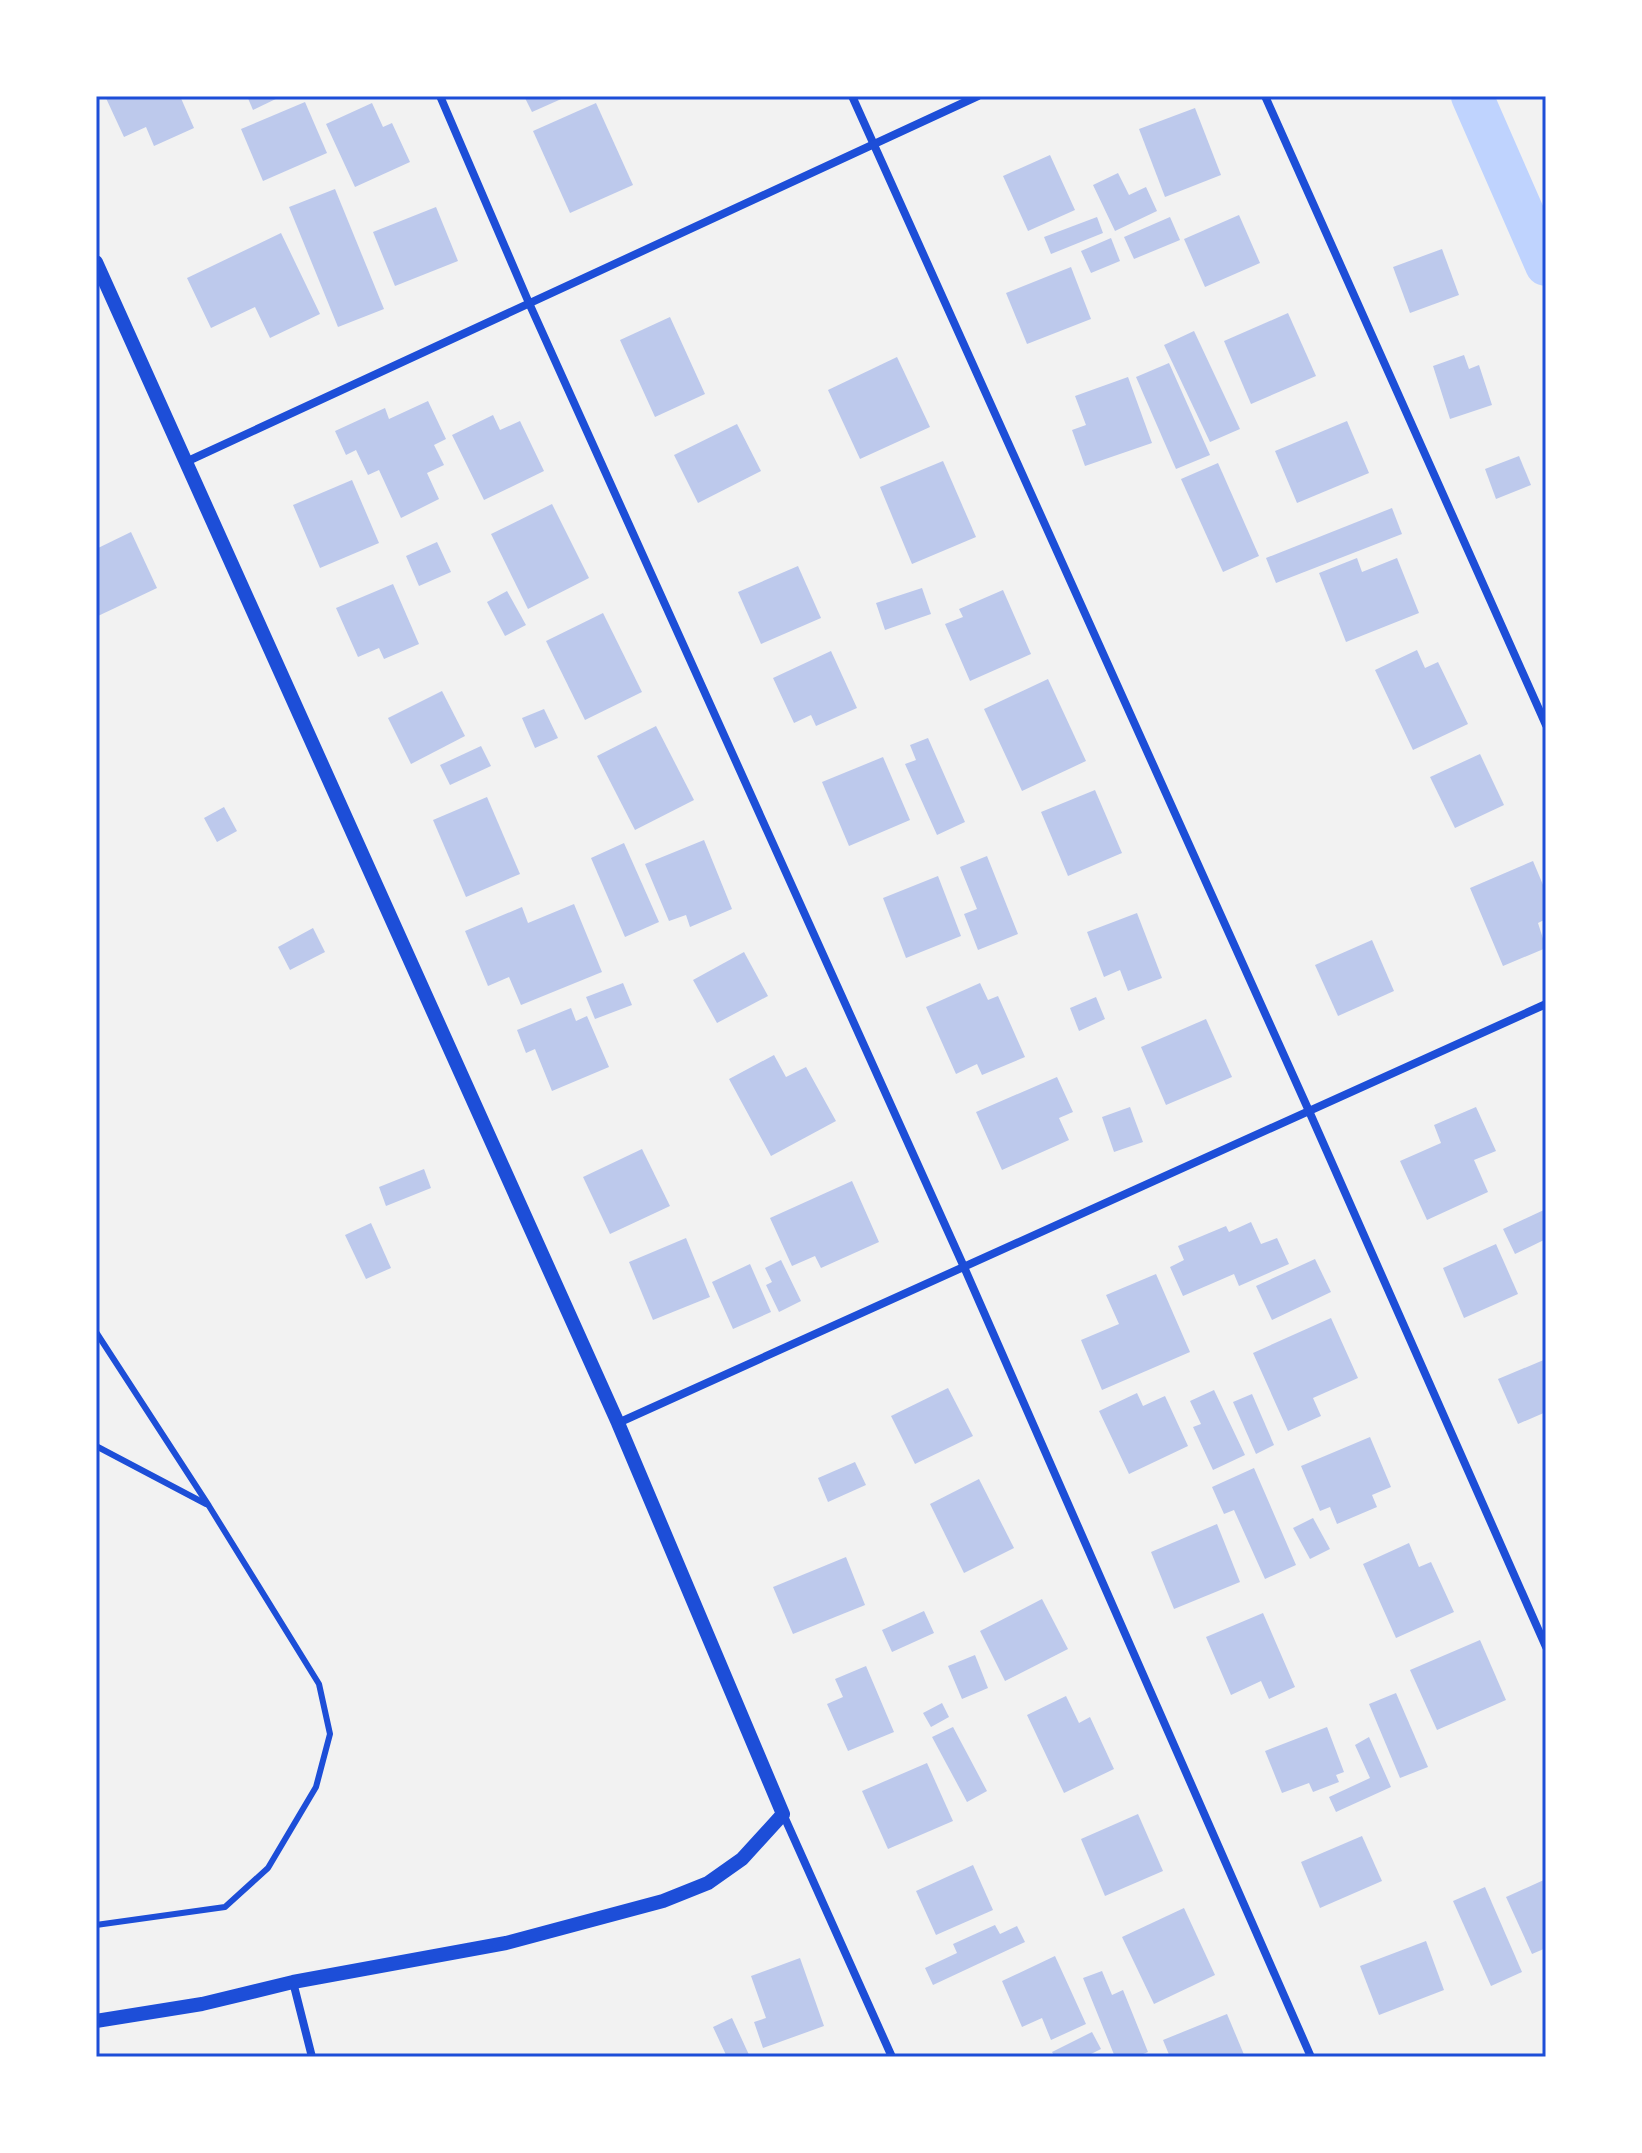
<svg xmlns="http://www.w3.org/2000/svg" width="1642" height="2153" viewBox="0 0 1642 2153" font-family="'PT Sans',sans-serif">
	<rect width="100%" height="100%" fill="#f2f2f2"/>
	<g fill="none" stroke-linecap="round" stroke-linejoin="round">
		<polyline stroke="#bfd3fe" stroke-width="42" points="1472,96 1546,265"/>
	</g>
	<g fill="#bdc9ec">
		<polygon points="105,96 180,96 194,128 154,146 146,127 124,137"/>
		<polygon points="247,96 282,96 253,110"/>
		<polygon points="524,96 568,96 532,112"/>
		<polygon points="305,102 327,153 263,181 241,129"/>
		<polygon points="372,103 383,127 392,123 410,162 355,187 326,124"/>
		<polygon points="596,103 633,185 570,213 533,131"/>
		<polygon points="1195,108 1221,175 1165,197 1139,129"/>
		<polygon points="1050,155 1075,210 1028,231 1003,176"/>
		<polygon points="1118,173 1129,195 1146,187 1157,211 1115,231 1093,185"/>
		<polygon points="335,189 384,309 338,327 289,207"/>
		<polygon points="436,207 458,261 395,286 373,232"/>
		<polygon points="1239,215 1260,263 1205,287 1184,239"/>
		<polygon points="1097,217 1103,233 1051,254 1044,237"/>
		<polygon points="1170,217 1180,240 1134,259 1124,237"/>
		<polygon points="281,233 320,314 270,338 255,307 211,328 187,278"/>
		<polygon points="1111,238 1120,261 1091,273 1081,251"/>
		<polygon points="1442,249 1459,295 1410,313 1393,267"/>
		<polygon points="1071,267 1091,319 1027,344 1006,293"/>
		<polygon points="1288,313 1316,376 1251,404 1224,341"/>
		<polygon points="670,317 705,394 655,417 620,340"/>
		<polygon points="1194,331 1240,429 1210,442 1164,345"/>
		<polygon points="1464,355 1469,369 1479,365 1492,405 1450,419 1433,366"/>
		<polygon points="897,357 930,427 860,459 828,390"/>
		<polygon points="1169,363 1210,455 1176,469 1136,377"/>
		<polygon points="1128,377 1152,443 1085,466 1072,430 1086,425 1075,396"/>
		<polygon points="428,401 446,439 434,445 444,465 427,473 439,499 401,518 379,470 368,475 356,450 346,455 335,431 385,408 389,419"/>
		<polygon points="493,415 500,430 520,421 544,471 484,500 452,435"/>
		<polygon points="1347,421 1369,473 1297,503 1275,451"/>
		<polygon points="737,424 761,471 698,503 674,455"/>
		<polygon points="1519,456 1531,485 1496,499 1485,469"/>
		<polygon points="943,461 976,537 912,564 880,487"/>
		<polygon points="1218,463 1259,556 1223,572 1181,479"/>
		<polygon points="352,480 379,543 320,568 293,505"/>
		<polygon points="552,504 589,578 528,609 491,534"/>
		<polygon points="1392,508 1402,534 1276,583 1266,558"/>
		<polygon points="131,532 157,588 98,616 96,549"/>
		<polygon points="437,542 451,572 419,586 406,556"/>
		<polygon points="1357,558 1362,572 1397,558 1419,613 1346,642 1319,573"/>
		<polygon points="798,566 821,618 761,644 738,592"/>
		<polygon points="393,584 419,644 384,659 379,648 358,657 336,608"/>
		<polygon points="922,588 931,614 885,630 876,603"/>
		<polygon points="1003,590 1031,654 970,681 945,624 963,617 959,609"/>
		<polygon points="507,591 526,625 505,636 487,602"/>
		<polygon points="603,613 642,692 585,720 546,641"/>
		<polygon points="1417,650 1425,668 1438,662 1468,724 1413,750 1375,670"/>
		<polygon points="831,651 857,708 816,726 811,715 794,723 773,678"/>
		<polygon points="1048,679 1086,761 1022,791 984,709"/>
		<polygon points="442,691 465,736 411,764 388,718"/>
		<polygon points="544,709 558,738 535,748 522,718"/>
		<polygon points="656,726 694,800 635,830 597,756"/>
		<polygon points="928,738 965,822 937,835 905,764 916,760 910,745"/>
		<polygon points="481,746 491,766 450,785 440,765"/>
		<polygon points="1480,754 1504,805 1455,828 1430,777"/>
		<polygon points="883,757 910,820 849,846 822,782"/>
		<polygon points="1095,790 1122,853 1068,876 1041,812"/>
		<polygon points="487,797 520,874 466,897 433,820"/>
		<polygon points="224,807 237,831 217,842 204,818"/>
		<polygon points="704,840 732,909 690,927 686,915 669,921 645,864"/>
		<polygon points="624,843 659,922 625,937 591,858"/>
		<polygon points="987,856 1018,934 978,950 964,914 977,909 960,867"/>
		<polygon points="1533,861 1546,892 1546,919 1538,923 1546,948 1503,966 1470,888"/>
		<polygon points="938,876 961,936 906,958 883,898"/>
		<polygon points="574,904 602,972 521,1005 509,977 488,986 465,931 522,907 528,923"/>
		<polygon points="1137,913 1162,978 1128,991 1120,970 1104,977 1087,932"/>
		<polygon points="313,928 325,952 290,970 278,947"/>
		<polygon points="1372,940 1394,991 1338,1016 1315,965"/>
		<polygon points="744,952 768,996 717,1023 693,980"/>
		<polygon points="623,983 632,1005 595,1019 586,997"/>
		<polygon points="980,983 988,1000 998,996 1025,1057 982,1075 977,1064 956,1074 926,1007"/>
		<polygon points="1096,997 1105,1019 1079,1031 1070,1008"/>
		<polygon points="571,1008 576,1021 587,1016 609,1067 552,1091 535,1049 526,1053 517,1030"/>
		<polygon points="1206,1019 1232,1077 1166,1105 1141,1047"/>
		<polygon points="774,1055 786,1077 806,1067 836,1121 771,1156 729,1079"/>
		<polygon points="1057,1077 1073,1112 1059,1118 1069,1140 1002,1170 976,1112"/>
		<polygon points="1130,1107 1143,1142 1114,1152 1102,1117"/>
		<polygon points="1476,1107 1496,1151 1474,1160 1488,1192 1427,1220 1400,1161 1441,1143 1434,1125"/>
		<polygon points="642,1149 670,1206 610,1234 583,1177"/>
		<polygon points="424,1169 431,1188 386,1206 379,1187"/>
		<polygon points="852,1181 879,1242 821,1268 815,1256 792,1266 770,1218"/>
		<polygon points="1546,1209 1546,1239 1515,1254 1503,1229"/>
		<polygon points="1251,1222 1261,1244 1277,1238 1289,1264 1239,1286 1234,1274 1183,1296 1170,1267 1184,1260 1178,1246 1226,1226 1229,1232"/>
		<polygon points="371,1223 391,1268 366,1279 345,1235"/>
		<polygon points="686,1238 710,1297 653,1320 629,1262"/>
		<polygon points="1496,1244 1518,1294 1464,1318 1443,1268"/>
		<polygon points="1315,1259 1331,1292 1272,1320 1256,1286"/>
		<polygon points="781,1260 801,1301 779,1312 766,1285 772,1282 765,1268"/>
		<polygon points="750,1264 771,1312 733,1329 712,1282"/>
		<polygon points="1156,1274 1190,1352 1102,1390 1081,1340 1119,1324 1106,1295"/>
		<polygon points="1331,1318 1358,1378 1313,1398 1321,1416 1288,1431 1253,1353"/>
		<polygon points="1546,1359 1546,1412 1518,1424 1498,1379"/>
		<polygon points="948,1388 973,1436 915,1464 891,1416"/>
		<polygon points="1214,1390 1245,1455 1213,1470 1193,1427 1201,1424 1190,1401"/>
		<polygon points="1137,1393 1143,1406 1165,1396 1188,1446 1129,1474 1099,1411"/>
		<polygon points="1252,1394 1274,1445 1256,1454 1233,1402"/>
		<polygon points="1370,1437 1391,1487 1372,1495 1377,1507 1337,1524 1330,1507 1320,1511 1301,1466"/>
		<polygon points="855,1462 866,1485 828,1502 818,1478"/>
		<polygon points="1254,1468 1296,1565 1265,1579 1234,1510 1224,1514 1212,1487"/>
		<polygon points="979,1479 1014,1548 964,1573 930,1504"/>
		<polygon points="1313,1518 1330,1549 1310,1559 1293,1528"/>
		<polygon points="1217,1524 1240,1582 1174,1609 1151,1552"/>
		<polygon points="1409,1543 1419,1567 1431,1562 1454,1612 1396,1638 1363,1564"/>
		<polygon points="846,1557 865,1605 793,1634 773,1587"/>
		<polygon points="1042,1599 1068,1649 1005,1681 980,1631"/>
		<polygon points="924,1611 934,1633 892,1652 882,1630"/>
		<polygon points="1263,1613 1295,1687 1269,1699 1261,1681 1231,1695 1206,1637"/>
		<polygon points="1480,1640 1506,1700 1437,1730 1410,1670"/>
		<polygon points="975,1655 988,1688 962,1699 948,1666"/>
		<polygon points="866,1666 894,1732 848,1751 827,1704 843,1697 835,1679"/>
		<polygon points="1396,1693 1428,1767 1400,1778 1369,1704"/>
		<polygon points="1066,1696 1079,1723 1090,1717 1114,1769 1064,1793 1027,1715"/>
		<polygon points="942,1703 949,1717 931,1727 923,1713"/>
		<polygon points="953,1727 987,1791 967,1802 932,1737"/>
		<polygon points="1327,1727 1344,1772 1336,1775 1339,1782 1313,1792 1309,1783 1282,1793 1265,1751"/>
		<polygon points="1369,1737 1391,1787 1336,1812 1329,1797 1370,1778 1355,1745"/>
		<polygon points="927,1763 953,1821 888,1849 862,1791"/>
		<polygon points="1138,1814 1163,1871 1105,1896 1081,1839"/>
		<polygon points="1362,1836 1382,1881 1320,1908 1301,1862"/>
		<polygon points="973,1865 993,1910 936,1935 916,1891"/>
		<polygon points="1546,1879 1546,1948 1532,1954 1506,1897"/>
		<polygon points="1485,1887 1522,1972 1491,1986 1453,1901"/>
		<polygon points="1184,1908 1215,1975 1154,2004 1122,1937"/>
		<polygon points="995,1925 1000,1934 1017,1926 1025,1942 933,1985 925,1968 957,1953 953,1944"/>
		<polygon points="1426,1941 1444,1990 1379,2015 1360,1966"/>
		<polygon points="1055,1956 1086,2024 1051,2040 1042,2018 1022,2027 1002,1981"/>
		<polygon points="800,1958 824,2026 763,2048 754,2022 766,2018 751,1976"/>
		<polygon points="1102,1971 1112,1995 1123,1990 1148,2052 1136,2057 1115,2057 1083,1978"/>
		<polygon points="1227,2014 1245,2057 1170,2057 1163,2040"/>
		<polygon points="732,2018 750,2057 727,2057 713,2027"/>
		<polygon points="1092,2032 1101,2049 1085,2057 1055,2057 1052,2052"/>
	</g>
	<g fill="none" stroke-linecap="round" stroke-linejoin="round">
		<g stroke="#1d4ed8" stroke-width="6">
			<polyline points="96,1332 209,1506 319,1684 330,1734 316,1787 268,1868 225,1907 96,1925"/>
			<polyline points="96,1446 206,1504"/>
		</g>
		<g stroke="#1d4ed8" stroke-width="8">
			<polyline points="440,96 529,303 964,1267 1311,2057"/>
			<polyline points="852,96 1309,1111 1546,1647"/>
			<polyline points="1265,96 1546,725"/>
			<polyline points="188,461 978,96"/>
			<polyline points="618,1423 1546,1004"/>
			<polyline points="783,1814 892,2057"/>
			<polyline points="293,1982 312,2057"/>
		</g>
		<polyline stroke="#1d4ed8" stroke-width="14" points="96,262 618,1423 783,1814 742,1859 708,1883 663,1901 506,1943 293,1982 202,2004 96,2021"/>
	</g>
	<rect width="1642" height="2153" fill="none" stroke="#ffffff" stroke-width="196"/>
	<rect x="98" y="98" width="1446" height="1957" fill="none" stroke="#1d4ed8" stroke-width="3"/>
</svg>
